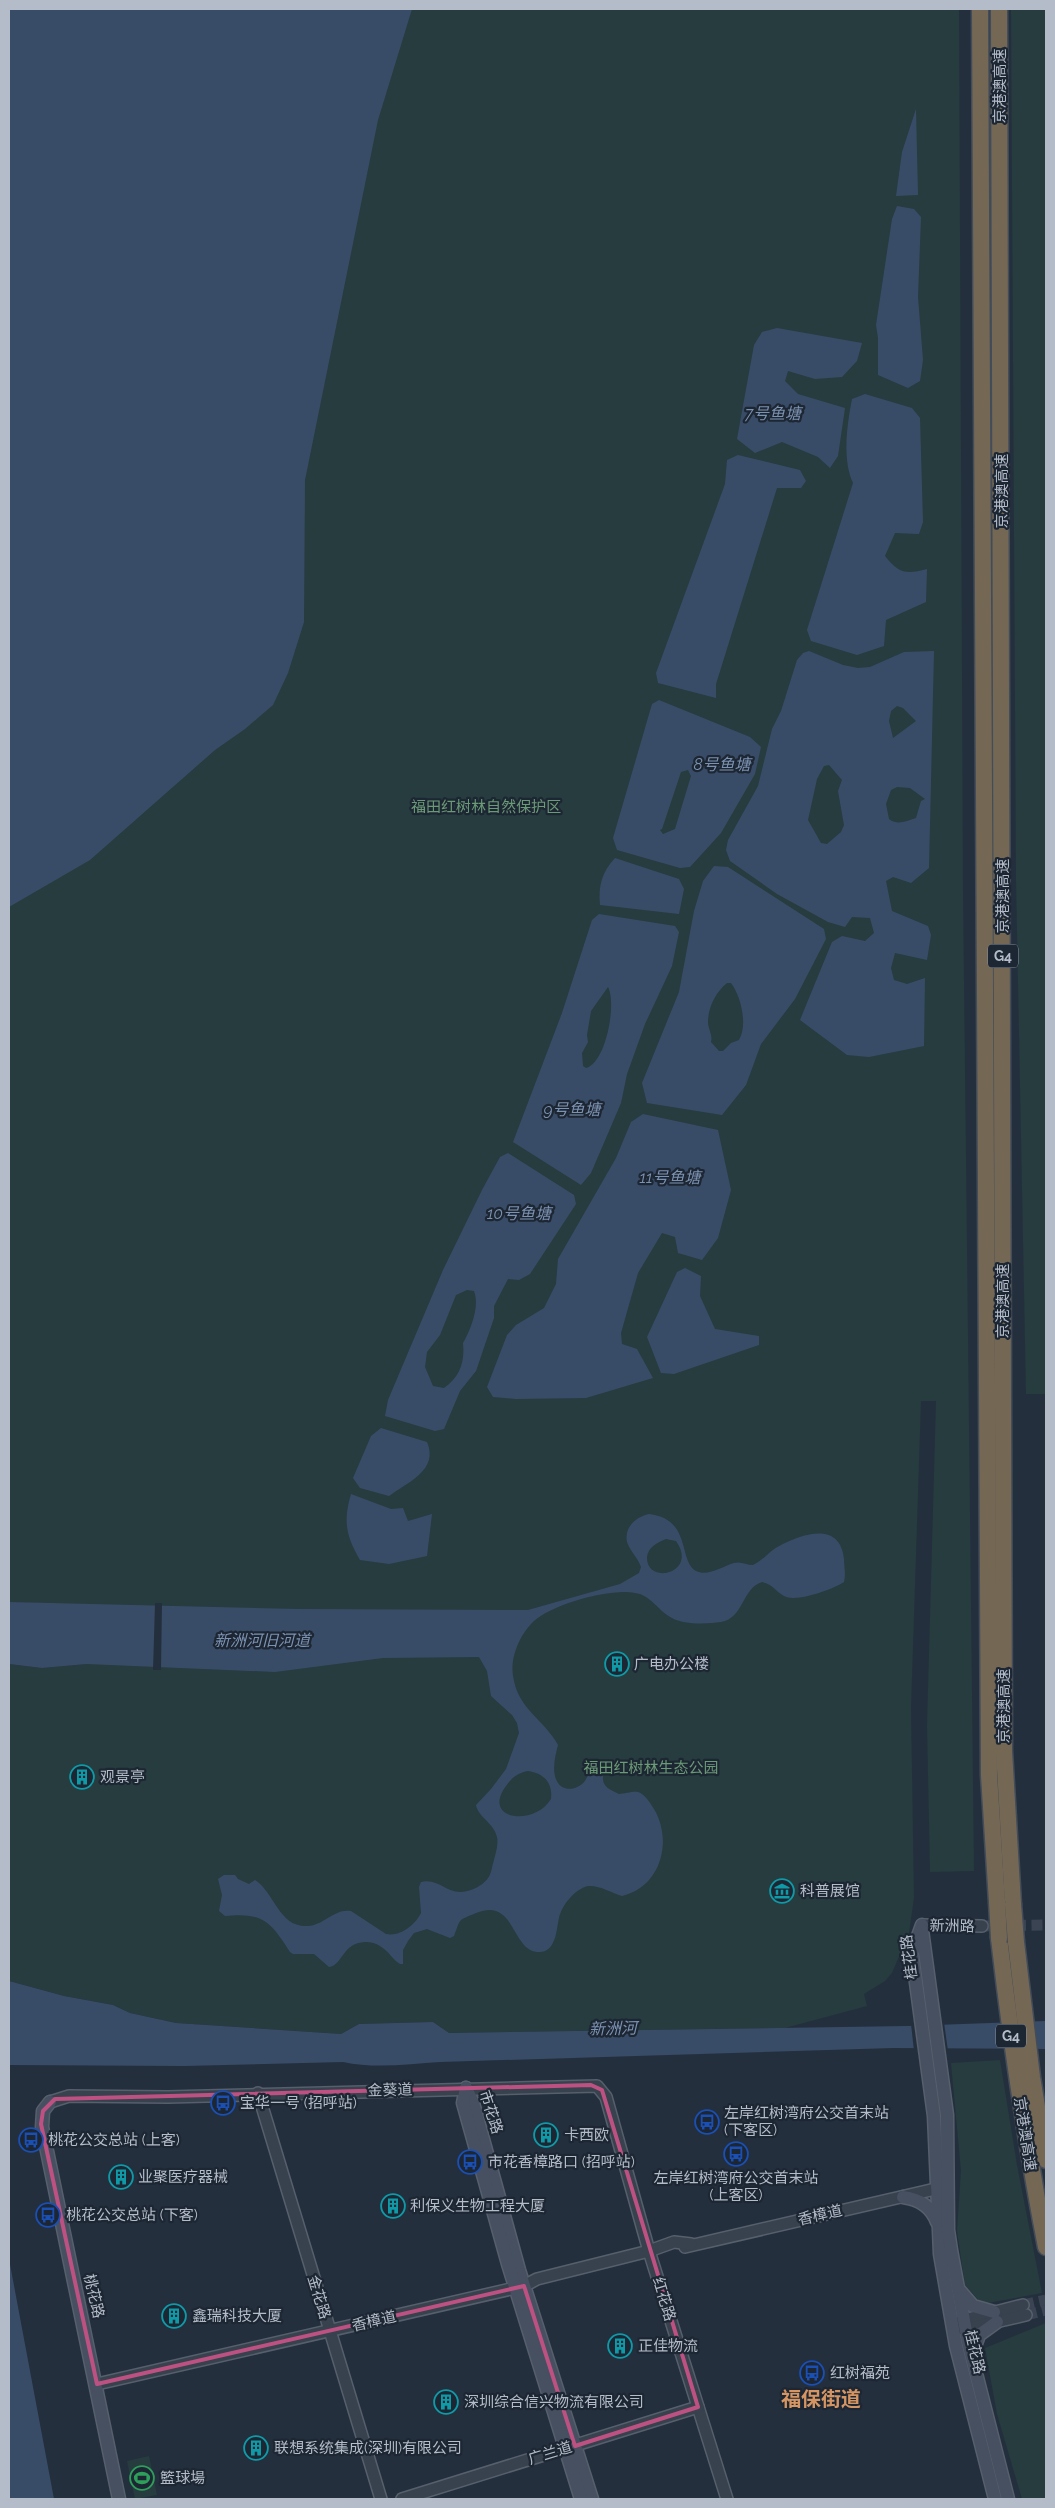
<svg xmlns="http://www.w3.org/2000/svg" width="1055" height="2508" viewBox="0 0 1055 2508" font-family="Raleway,'Noto Sans SC',sans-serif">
	<rect width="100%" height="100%" fill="#242f3e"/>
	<g fill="#263c3f">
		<polygon points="9,9 959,9 963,892 974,1871 930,1872 927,1725 936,1401 921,1401 911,1708 914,1898 909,1933 892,1973 885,1981 864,1994 867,2006 785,2028 449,2033 433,2022 359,2024 341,2034 176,2023 130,2013 113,2005 64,1996 9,1981 9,1664 42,1668 86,1664 77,1605 9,1602"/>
		<polygon points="1011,9 1046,9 1046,1394 1026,1394 1016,880"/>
		<polygon points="1000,2060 1017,2165 1042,2293 982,2304 965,2285 957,2231 961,2171 951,2063"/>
		<polygon points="1046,2323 1046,2499 1022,2499 997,2414 985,2348"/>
		<polygon points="149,2456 157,2495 135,2499 127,2461"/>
	</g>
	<g fill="#394c67" fill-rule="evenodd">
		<polygon points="9,9 412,9 378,120 305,480 304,622 288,673 273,705 245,729 215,750 90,860 9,907"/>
		<polygon points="916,109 918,195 896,196 902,152"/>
		<polygon points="897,206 914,209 921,217 918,297 923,360 920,381 908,388 878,375 878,338 876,325 892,219"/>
		<polygon points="777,328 862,343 857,361 842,377 815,379 788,371 785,381 798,394 845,408 838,456 830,468 818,457 782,442 755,453 737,439 754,345 762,332"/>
		<path d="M 865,394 L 912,408 L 920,418 L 923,522 L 919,534 L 895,533 L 885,556 C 898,573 906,575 927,569 L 926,602 L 886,620 L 884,646 L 857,655 L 811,641 L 807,630 L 853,483 C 842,459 847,425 852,399 Z"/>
		<polygon points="738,455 800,470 806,481 801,488 777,488 716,684 716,698 658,683 656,673 725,484 727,460"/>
		<path d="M 809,651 L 843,665 L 858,668 L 870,667 L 904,652 L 934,651 L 929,868 L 911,883 L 893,877 L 886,881 L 892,911 L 928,926 L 931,935 L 927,960 L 895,953 L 891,968 L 894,980 L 907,984 L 925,978 L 924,1046 L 869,1057 L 847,1055 L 800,1020 L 832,942 L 842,936 L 865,941 L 874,933 L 870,918 L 852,917 L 845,927 L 828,922 L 777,894 L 730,861 L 726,850 L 728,840 L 758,786 L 772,729 L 781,711 L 797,660 L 803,653 ZM 897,706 L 903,708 L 916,721 L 893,738 L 889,721 L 891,711 ZM 829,765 L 842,780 L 838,791 L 844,825 L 841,832 L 827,844 L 821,843 L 808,820 L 817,779 L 824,766 ZM 897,787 L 910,788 L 925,799 L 921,801 L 916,818 C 906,821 898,826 889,819 L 886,804 L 891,790 Z"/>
		<path d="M 659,700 L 750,737 L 761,747 L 755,774 L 721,833 L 690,867 L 680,868 L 617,850 L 613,838 L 652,704 ZM 688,770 L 691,776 L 675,829 L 663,834 L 660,830 L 662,829 L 681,772 Z"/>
		<path d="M 615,858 L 679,879 L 684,889 L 679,914 L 600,905 C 598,886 602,872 615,858 Z"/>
		<path d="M 714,866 L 728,867 L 824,929 L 826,939 L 795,999 L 761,1044 L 746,1085 L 722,1115 L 647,1103 L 642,1083 L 679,992 L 694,911 L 703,881 ZM 727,983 L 731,983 C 741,996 748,1025 739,1040 L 731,1043 L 723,1051 L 719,1051 L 711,1042 C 713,1035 708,1029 708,1022 C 708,1007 716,992 727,983 Z"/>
		<path d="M 599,914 L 675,926 L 679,932 L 672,966 L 645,1024 L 627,1074 L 621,1103 L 591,1173 L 581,1185 L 513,1142 L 562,1013 L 592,920 ZM 608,987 C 617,1003 606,1063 586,1068 L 583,1066 L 582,1053 L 588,1042 L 587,1035 L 591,1011 Z"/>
		<polygon points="643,1114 718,1130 731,1190 718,1238 702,1260 678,1253 675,1237 662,1233 638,1273 621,1333 622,1344 637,1349 653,1378 586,1398 516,1399 493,1397 487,1387 507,1335 516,1325 544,1308 556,1284 558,1259 616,1158 631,1122"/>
		<path d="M 508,1153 L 574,1195 L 576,1204 L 530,1274 L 519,1280 L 508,1279 L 494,1306 L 494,1318 L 476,1371 L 460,1391 L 444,1429 L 435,1431 L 385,1416 L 388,1400 L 443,1270 L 482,1190 L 500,1157 ZM 467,1290 L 474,1291 C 480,1306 471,1329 463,1343 C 465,1362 460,1377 444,1388 L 433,1386 L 425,1367 L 427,1352 L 440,1335 L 456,1295 Z"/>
		<polygon points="685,1268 701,1276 700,1296 715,1329 759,1336 759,1345 674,1374 661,1373 647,1337 677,1272"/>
		<path d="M 381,1428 L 427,1442 C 439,1470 408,1482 389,1496 L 360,1488 L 353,1478 L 371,1436 Z"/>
		<path d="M 351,1494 L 391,1509 L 403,1508 L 408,1521 L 432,1514 L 427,1556 L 389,1564 L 360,1560 C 346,1536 343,1521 351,1494 Z"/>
		<path d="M 649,1514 C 692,1519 678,1561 696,1571 C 708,1577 723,1566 734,1563 C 741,1561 746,1565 753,1565 C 764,1560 770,1550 781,1545 C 805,1533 840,1522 844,1559 C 844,1566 846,1574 844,1582 C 834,1589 796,1603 784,1596 C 775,1591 774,1585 762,1582 C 742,1588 744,1618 721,1622 C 707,1624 684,1625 672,1618 C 658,1611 651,1595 635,1593 C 610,1588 553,1604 534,1621 C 520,1634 510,1657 513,1676 C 518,1710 544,1719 558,1745 C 555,1756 551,1773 558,1783 C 566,1794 583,1788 587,1777 C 589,1773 588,1767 590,1762 L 596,1760 L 602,1762 C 607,1777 594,1784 619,1794 C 624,1794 633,1791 638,1792 C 645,1794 650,1803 654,1809 C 673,1841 661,1887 622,1896 C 612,1893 601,1886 590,1886 C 585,1886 583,1888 579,1890 C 571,1895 564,1904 560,1914 C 556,1926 558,1954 537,1952 C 511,1949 515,1897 476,1913 C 457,1921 461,1918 454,1936 L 450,1938 L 427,1929 L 414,1933 L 408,1941 L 403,1950 L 403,1964 C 394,1966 387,1941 365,1942 C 342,1943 343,1965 329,1967 L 314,1954 L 293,1954 L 290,1952 C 271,1922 263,1912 225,1916 L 219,1911 L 222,1895 L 218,1879 L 224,1875 L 235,1875 L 238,1879 L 249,1884 L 255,1880 C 275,1893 279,1928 308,1926 C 324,1925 335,1908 351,1911 L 386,1934 C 400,1937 415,1925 421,1913 L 419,1887 L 421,1882 C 442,1877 448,1901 476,1888 C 485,1883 490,1878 492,1868 C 494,1858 499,1846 497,1837 C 494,1823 478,1817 476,1805 L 491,1789 L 506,1769 L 519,1733 L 517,1723 L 512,1715 L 491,1696 L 487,1671 L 479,1657 L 383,1658 L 275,1672 L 87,1664 L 42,1668 L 9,1664 L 9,1602 L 299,1609 L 528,1610 L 620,1584 L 639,1573 L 641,1567 C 638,1558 630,1551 627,1542 C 624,1527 636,1517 649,1514 ZM 666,1539 L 676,1541 C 699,1573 646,1586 647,1557 C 648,1547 658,1542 666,1539 ZM 528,1771 C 543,1773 553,1782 551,1799 C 534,1827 481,1820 506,1786 C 512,1777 518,1773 528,1771 Z"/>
		<path d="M 9,1981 L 64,1996 L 113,2005 L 130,2013 L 176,2023 L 341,2034 L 359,2024 L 433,2022 L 449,2033 L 908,2026 L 1046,2021 L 1046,2049 L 893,2048 L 440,2062 C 409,2064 375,2069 343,2062 L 184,2066 L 9,2065 Z"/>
		<polygon points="9,2259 54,2499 9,2499"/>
	</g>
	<g fill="#242f3e">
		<polygon points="155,1603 162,1603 161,1670 153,1670"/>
		<polygon points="944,2022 948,2051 914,2051 911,2024"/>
	</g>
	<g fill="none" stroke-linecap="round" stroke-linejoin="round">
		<g stroke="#3a4453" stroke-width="11" stroke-dasharray="11 5.5" stroke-linecap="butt">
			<polyline points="982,1926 1046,1925"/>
			<polyline points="1023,2305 1046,2300"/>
			<polyline points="1026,2315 1046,2310"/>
		</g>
		<g stroke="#565f6c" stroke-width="14">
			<g id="tertiary">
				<polyline points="922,1925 982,1926"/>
				<polyline points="258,2093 381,2499"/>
				<polyline points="50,2102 69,2096 168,2097 597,2086 606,2097 649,2251 727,2499"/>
				<polyline points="685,2247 944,2187"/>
				<polyline points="956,2324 964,2320 1023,2305"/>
				<polyline points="959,2328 965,2329 1026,2315"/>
				<polyline points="97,2384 524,2286 537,2279 649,2251 674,2242 691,2244"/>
				<polyline points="402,2499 698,2407"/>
			</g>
		</g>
		<g stroke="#565f6c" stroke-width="15">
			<g id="secondary">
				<polyline points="922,1925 912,1953 934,2116 940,2254 956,2346 995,2499"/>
				<polyline points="922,1930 947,2115 948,2230 951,2250 968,2342 1008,2499"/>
				<polyline points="466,2088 473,2103 519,2270 592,2499"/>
				<polyline points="466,2088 463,2103 508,2264 581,2499"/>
				<polyline points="50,2102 43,2111 42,2127 119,2499"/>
				<path d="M 903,2197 C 919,2199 931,2206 937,2222"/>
				<polyline points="960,2291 973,2306 994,2312"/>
				<polyline points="972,2355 979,2335 997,2322"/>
			</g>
		</g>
		<g stroke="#434c59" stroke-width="19">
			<g id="motorway">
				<polyline points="980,9 989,1775 997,1902"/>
				<polyline points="999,9 1004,1751 1013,1904"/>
				<path d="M 999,1938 C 1011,2042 1026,2144 1046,2247"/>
				<polyline points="1016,1942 1032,2077 1046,2160"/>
			</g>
		</g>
		<use href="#tertiary" stroke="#38414e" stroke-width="11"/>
		<use href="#secondary" stroke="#465061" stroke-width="12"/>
		<use href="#motorway" stroke="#746855" stroke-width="16"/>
		<g stroke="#434c59" stroke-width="19" stroke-linecap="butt">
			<g id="motorway-bridge">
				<polyline points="997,1902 999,1938"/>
				<polyline points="1013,1904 1016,1942"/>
			</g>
		</g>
		<use href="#motorway-bridge" stroke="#746855" stroke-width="16"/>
	</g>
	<path fill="none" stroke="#bd5182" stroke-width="4" stroke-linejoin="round" d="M 591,2085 L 602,2090 L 698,2407 L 575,2446 L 524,2286 L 97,2384 L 41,2124 L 43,2111 L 55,2099 Z"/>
	<defs>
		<g id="building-ring" transform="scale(1.25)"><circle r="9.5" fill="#1d2633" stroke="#0f9aa8" stroke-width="1.5"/><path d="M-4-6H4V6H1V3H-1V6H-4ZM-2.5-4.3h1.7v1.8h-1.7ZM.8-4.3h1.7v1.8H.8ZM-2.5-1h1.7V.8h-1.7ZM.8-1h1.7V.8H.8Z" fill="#0f9aa8"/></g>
		<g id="museum-ring" transform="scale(1.25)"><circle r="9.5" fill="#1d2633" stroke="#0f9aa8" stroke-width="1.5"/><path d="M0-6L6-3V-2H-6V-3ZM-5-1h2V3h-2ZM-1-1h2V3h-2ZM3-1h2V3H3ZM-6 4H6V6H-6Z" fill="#0f9aa8"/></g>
		<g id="bus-ring" transform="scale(1.25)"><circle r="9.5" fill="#1d2633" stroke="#1a4fb4" stroke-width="1.5"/><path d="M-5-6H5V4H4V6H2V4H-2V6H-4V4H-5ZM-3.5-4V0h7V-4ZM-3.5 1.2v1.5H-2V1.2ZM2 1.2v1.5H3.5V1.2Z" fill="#1a4fb4"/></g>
		<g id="stadium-ring" transform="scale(1.25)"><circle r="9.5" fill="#1d2633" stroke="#2e9e5b" stroke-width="1.5"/><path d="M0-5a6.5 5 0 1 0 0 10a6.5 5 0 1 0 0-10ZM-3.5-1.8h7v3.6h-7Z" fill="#2e9e5b"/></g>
	</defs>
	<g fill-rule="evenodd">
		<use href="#building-ring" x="617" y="1664"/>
		<use href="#building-ring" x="82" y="1777"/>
		<use href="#museum-ring" x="782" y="1891"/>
		<use href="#bus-ring" x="223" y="2103"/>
		<use href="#bus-ring" x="707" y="2122"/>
		<use href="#building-ring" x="546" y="2135"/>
		<use href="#bus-ring" x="31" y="2140"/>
		<use href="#bus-ring" x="736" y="2154"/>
		<use href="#bus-ring" x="470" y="2162"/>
		<use href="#building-ring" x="121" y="2177"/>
		<use href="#building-ring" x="393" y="2206"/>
		<use href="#bus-ring" x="48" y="2215"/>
		<use href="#building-ring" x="174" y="2316"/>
		<use href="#building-ring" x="620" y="2346"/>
		<use href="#bus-ring" x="812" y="2373"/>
		<use href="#building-ring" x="446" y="2402"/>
		<use href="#building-ring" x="256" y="2448"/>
		<use href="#stadium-ring" x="142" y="2478"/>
	</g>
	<g text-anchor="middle" stroke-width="4.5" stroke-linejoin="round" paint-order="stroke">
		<g fill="#1d2633" stroke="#878f9c" stroke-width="1">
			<rect x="988" y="944.5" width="30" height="23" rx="4"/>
			<rect x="996" y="2024.5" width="30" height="23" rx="4"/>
		</g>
		<g font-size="14" font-weight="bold" fill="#b4bcc9">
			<text x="1003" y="961">G4</text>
			<text x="1011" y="2041">G4</text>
		</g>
		<g font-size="15" fill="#b4bcc9" stroke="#1d2633">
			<text transform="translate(1000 86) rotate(-90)" y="5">京港澳高速</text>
			<text transform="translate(1002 491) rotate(-90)" y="5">京港澳高速</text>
			<text transform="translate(1003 896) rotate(-90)" y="5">京港澳高速</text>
			<text transform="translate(1003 1301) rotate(-90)" y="5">京港澳高速</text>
			<text transform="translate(1004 1706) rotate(-90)" y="5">京港澳高速</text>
			<text transform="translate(952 1926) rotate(1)" y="5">新洲路</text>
			<text transform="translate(909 1957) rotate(-97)" y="5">桂花路</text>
			<text transform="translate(390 2090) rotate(-1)" y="5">金葵道</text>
			<text transform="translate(491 2112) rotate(72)" y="5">市花路</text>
			<text transform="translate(1025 2134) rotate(81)" y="5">京港澳高速</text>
			<text transform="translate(820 2215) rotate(-13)" y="5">香樟道</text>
			<text transform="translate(94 2296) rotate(77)" y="5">桃花路</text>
			<text transform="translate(319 2297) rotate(73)" y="5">金花路</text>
			<text transform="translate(664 2299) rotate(73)" y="5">红花路</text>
			<text transform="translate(374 2321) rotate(-13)" y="5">香樟道</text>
			<text transform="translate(975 2352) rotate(77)" y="5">桂花路</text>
			<text transform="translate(550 2453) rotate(-17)" y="5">广兰道</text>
		</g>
		<g font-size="15" fill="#6b9a76" stroke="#1d2633">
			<text x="486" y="812">福田红树林自然保护区</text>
			<text x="651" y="1773">福田红树林生态公园</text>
		</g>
		<g font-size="15" fill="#b4bcc9" stroke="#1d2633" text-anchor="start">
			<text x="634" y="1669">广电办公楼</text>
			<text x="100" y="1782">观景亭</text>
			<text x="800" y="1896">科普展馆</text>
			<text x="240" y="2108">宝华一号 (招呼站)</text>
			<text x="724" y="2118">左岸红树湾府公交首末站<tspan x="724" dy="17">(下客区)</tspan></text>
			<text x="564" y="2140">卡西欧</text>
			<text x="48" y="2145">桃花公交总站 (上客)</text>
			<text x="488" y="2167">市花香樟路口 (招呼站)</text>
			<text x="138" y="2182">业聚医疗器械</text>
			<text x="736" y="2183" text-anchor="middle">左岸红树湾府公交首末站<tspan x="736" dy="17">(上客区)</tspan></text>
			<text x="410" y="2211">利保义生物工程大厦</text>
			<text x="66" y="2220">桃花公交总站 (下客)</text>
			<text x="192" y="2321">鑫瑞科技大厦</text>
			<text x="638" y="2351">正佳物流</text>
			<text x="830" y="2378">红树福苑</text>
			<text x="464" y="2407">深圳综合信兴物流有限公司</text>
			<text x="274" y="2453">联想系统集成(深圳)有限公司</text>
			<text x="160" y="2483">籃球場</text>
		</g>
		<g font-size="16" font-style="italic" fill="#7c92b1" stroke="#1d2633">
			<text x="773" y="419">7号鱼塘</text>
			<text x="722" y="770">8号鱼塘</text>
			<text x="572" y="1115">9号鱼塘</text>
			<text x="670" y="1183">11号鱼塘</text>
			<text x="519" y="1219">10号鱼塘</text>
			<text x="262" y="1646">新洲河旧河道</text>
			<text transform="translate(613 2028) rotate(-1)" y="6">新洲河</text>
		</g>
		<g font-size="20" font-weight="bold" fill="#d59563" stroke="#1d2633">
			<text x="821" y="2406">福保街道</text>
		</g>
	</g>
	<rect width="1055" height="2508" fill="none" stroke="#b4bcc9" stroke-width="20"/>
</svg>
